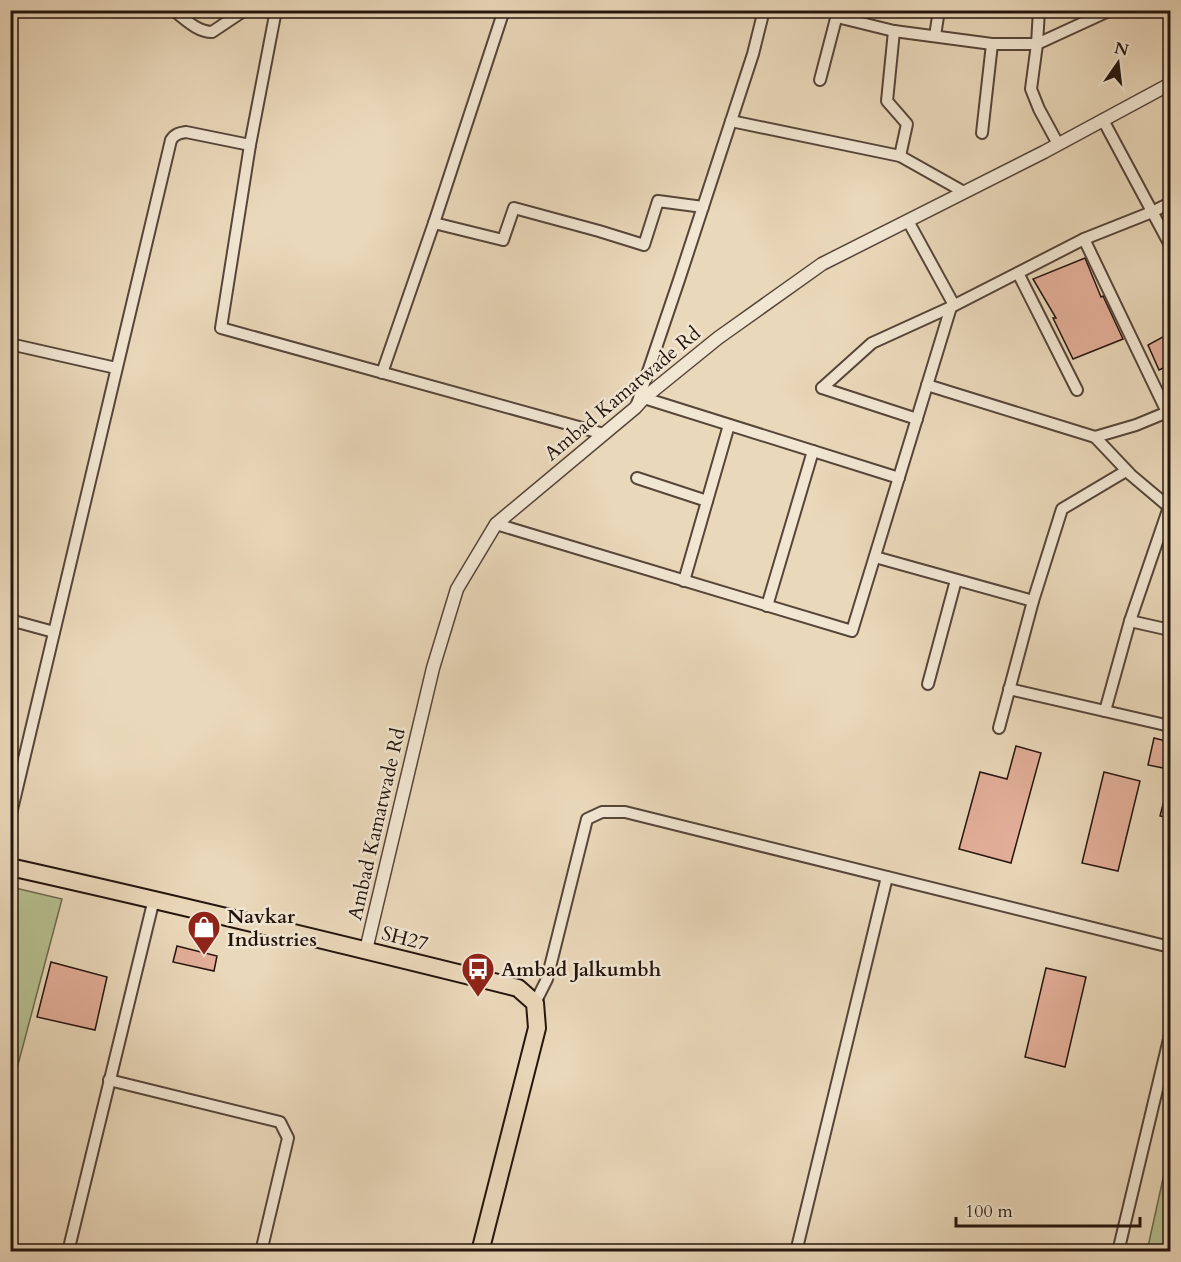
<svg xmlns="http://www.w3.org/2000/svg" width="1181" height="1262" viewBox="0 0 1181 1262" font-family="Cardo,serif">
	<rect width="100%" height="100%" fill="#ead8ba"/>
	<filter id="stains"><feTurbulence type="fractalNoise" baseFrequency=".00333" numOctaves="4"/><feColorMatrix values="0 0 0 0 .2 0 0 0 0 .09 0 0 0 0 .02 0 0 0 .5 -.17"/></filter>
	<radialGradient id="worn" r=".72"><stop offset=".6" stop-color="#630" stop-opacity="0"/><stop offset="1" stop-color="#630" stop-opacity=".3"/></radialGradient>
	<g fill="#b6bf90" stroke="#6d6a4f" stroke-width="1.5">
		<polygon points="11,887 62,899 11,1091 10,887"/>
		<polygon points="1170,1147 1170,1251 1147,1251"/>
	</g>
	<g fill="#e4af9a" stroke="#24140e" stroke-width="1.5">
		<polygon points="1085,258 1101,297 1103,296 1123,339 1073,359 1053,318 1056,318 1033,279"/>
		<polygon points="1170,333 1170,365 1159,370 1148,345"/>
		<polygon points="1154,738 1170,742 1170,756 1168,769 1148,765"/>
		<polygon points="1016,746 1041,753 1011,863 959,849 980,772 1007,779"/>
		<polygon points="1104,772 1140,781 1118,871 1082,863"/>
		<polygon points="1167,789 1170,789 1170,818 1160,816"/>
		<polygon points="177,946 217,956 214,971 173,962"/>
		<polygon points="51,962 107,977 95,1030 37,1017"/>
		<polygon points="1046,968 1086,977 1065,1067 1025,1057"/>
	</g>
	<g fill="none" stroke-linecap="round" stroke-linejoin="round">
		<g stroke="#564539" stroke-width="14">
			<g id="minor">
				<path d="M 173,10 C 185,19 197,32 212,32 L 245,10"/>
				<polyline points="276,10 250,145 221,328 604,434"/>
				<polyline points="1039,10 1037,44 1031,89 1039,109 1058,144"/>
				<polyline points="837,17 894,31 992,44 1037,44 1111,10"/>
				<polyline points="894,31 887,101 907,124 900,156"/>
				<polyline points="935,36 939,10"/>
				<polyline points="820,80 838,11"/>
				<polyline points="1103,120 1170,245"/>
				<polyline points="731,121 900,156 964,192"/>
				<polyline points="982,133 992,44"/>
				<polyline points="908,221 954,305"/>
				<polyline points="434,223 504,10"/>
				<polyline points="1084,239 1167,412"/>
				<polyline points="1018,273 1077,390"/>
				<polyline points="10,344 116,368"/>
				<polyline points="382,373 434,223 503,240 514,208 599,231 644,245 658,201 703,207"/>
				<polyline points="927,385 1095,437 1136,425 1170,411"/>
				<polyline points="822,388 872,343 951,307 1084,239 1152,212 1170,203"/>
				<polyline points="822,388 917,419"/>
				<polyline points="644,398 899,478"/>
				<polyline points="636,407 679,280 753,54 764,10"/>
				<polyline points="1095,437 1131,475 1169,507"/>
				<polyline points="637,478 707,501"/>
				<polyline points="496,524 852,631 951,307"/>
				<polyline points="875,557 1033,601 1062,509 1126,471"/>
				<polyline points="684,581 729,425"/>
				<polyline points="767,606 813,451"/>
				<polyline points="10,620 54,632"/>
				<polyline points="1130,621 1170,630"/>
				<polyline points="928,684 956,580"/>
				<polyline points="1009,689 1170,726"/>
				<polyline points="1105,711 1130,621 1169,507 1170,506"/>
				<polyline points="999,728 1033,601"/>
				<path d="M 10,818 L 171,140 C 175,134 179,133 186,132 L 250,145"/>
				<polyline points="535,1003 547,979 587,819 602,812 625,812 1170,947"/>
				<polyline points="109,1080 280,1122 288,1138 261,1252"/>
				<polyline points="68,1252 154,899"/>
				<polyline points="796,1252 887,877"/>
				<polyline points="1118,1252 1170,1035"/>
			</g>
		</g>
		<g stroke="#564539" stroke-width="15">
			<polyline id="tertiary" points="366,950 433,668 457,589 496,524 635,408 644,398 718,338 822,264 1044,152 1170,84"/>
		</g>
		<g stroke="#24140e" stroke-width="20">
			<path id="primary" d="M 10,867 C 180,905 349,946 518,988 L 535,1003 L 537,1028 L 480,1252"/>
		</g>
		<use href="#minor" stroke="#f1e6d2" stroke-width="10"/>
		<use href="#tertiary" stroke="#f1e6d2" stroke-width="12"/>
		<use href="#primary" stroke="#ead8ba" stroke-width="16"/>
	</g>
	<defs>
		<g id="shop-pin" transform="scale(1.725)"><path d="M0 17L-7.5 6A9.5 9.5 0 1 1 7.5 6Z" fill="#8f2418" stroke="#f1e6d2"/><path d="M-5-2.5h2.3a2.7 3.5 0 0 1 5.4 0H5L5.5 6h-11ZM-1.5-2.5h3a1.5 2.3 0 0 0-3 0Z" fill="#fff"/></g>
		<g id="bus-pin" transform="scale(1.725)"><path d="M0 17L-7.5 6A9.5 9.5 0 1 1 7.5 6Z" fill="#8f2418" stroke="#f1e6d2"/><path d="M-5-6H5V4H4V6H2V4H-2V6H-4V4H-5ZM-3.5-4V0h7V-4ZM-3.5 1.2v1.5H-2V1.2ZM2 1.2v1.5H3.5V1.2Z" fill="#fff"/></g>
	</defs>
	<g fill-rule="evenodd">
		<use href="#shop-pin" x="204" y="927"/>
		<use href="#bus-pin" x="478" y="969"/>
	</g>
	<g text-anchor="middle" stroke-width="5" stroke-linejoin="round" paint-order="stroke">
		<g font-size="20" fill="#24140e" stroke="#f1e6d2">
			<text transform="translate(622 393) rotate(-40)" y="7">Ambad Kamatwade Rd</text>
			<text transform="translate(376 824) rotate(-77)" y="7">Ambad Kamatwade Rd</text>
			<text transform="translate(405 938) rotate(14)" y="7">SH27</text>
		</g>
		<g font-size="20" font-weight="bold" fill="#24140e" stroke="#f1e6d2" text-anchor="start">
			<text x="227" y="923">Navkar<tspan x="227" dy="23">Industries</tspan></text>
			<text x="501" y="976">Ambad Jalkumbh</text>
		</g>
	</g>
	<rect width="1181" height="1262" fill="none" stroke="#ead8ba" stroke-width="36"/>
	<rect x="12" y="12" width="1157" height="1238" fill="none" stroke="#24140e" stroke-width="3"/>
	<rect x="18" y="18" width="1145" height="1226" fill="none" stroke="#24140e" stroke-width="1.5"/>
	<g transform="translate(1118 63) rotate(14)" stroke="#f1e6d2" stroke-width="4.5" paint-order="stroke">
	<path d="M0-4.5L10 22L0 15L-10 22Z" fill="#24140e"/>
	<text y="-9" font-size="16" font-weight="bold" text-anchor="middle" fill="#24140e">N</text>
	</g>
	<path d="M956 1217v9h184v-9" fill="none" stroke="#24140e" stroke-width="3"/>
	<text x="965" y="1217" font-size="18" fill="#24140e" stroke="#f1e6d2" stroke-width="4.5" paint-order="stroke">100 m</text>
	<rect width="100%" height="100%" filter="url(#stains)"/>
	<rect width="100%" height="100%" fill="url(#worn)"/>
</svg>
